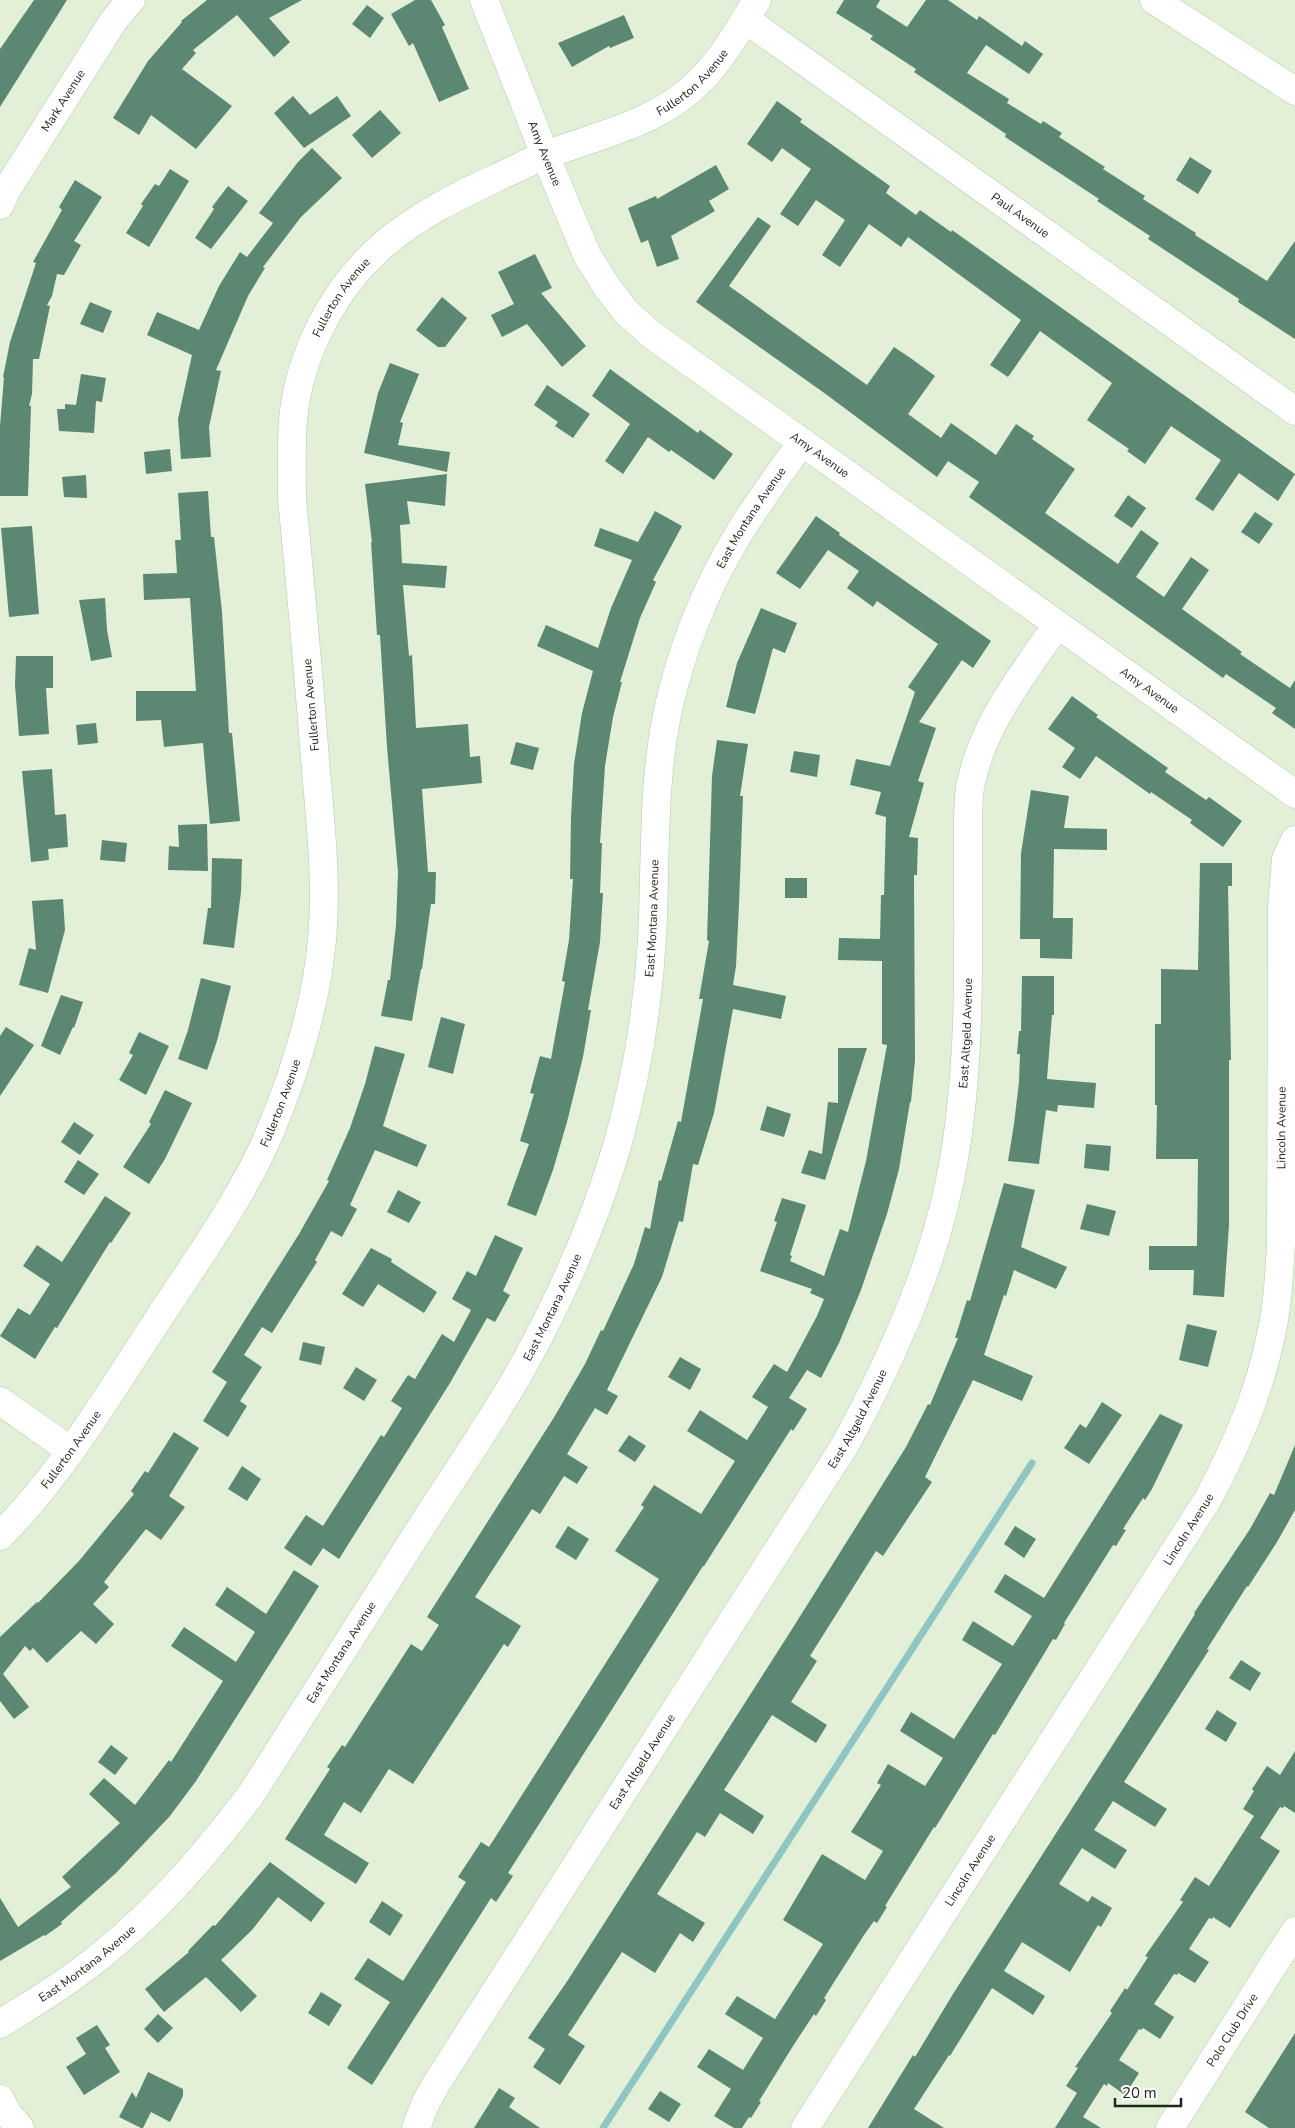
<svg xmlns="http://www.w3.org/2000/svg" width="1295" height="2128" viewBox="0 0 1295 2128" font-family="'Nunito Sans',sans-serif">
	<rect width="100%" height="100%" fill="#e2f0d7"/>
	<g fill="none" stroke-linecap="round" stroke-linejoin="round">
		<polyline stroke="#8fc6c4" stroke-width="7" points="603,2128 1032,1463"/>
	</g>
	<g fill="#5c8772">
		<polygon points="34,0 67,0 0,107 0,49"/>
		<polygon points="207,0 302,0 269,18 290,42 274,57 237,15 193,50 196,53 182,69 232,106 196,149 151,115 139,135 113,118 148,61 182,22 181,21"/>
		<polygon points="415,0 431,0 445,25 442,27 469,89 439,102 413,43 409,46 391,14"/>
		<polygon points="844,0 880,0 876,7 907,27 926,0 948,0 977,20 979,16 1022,46 1025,41 1043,54 1029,74 986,45 967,73 1009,99 1007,103 1041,124 1043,121 1062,133 1059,137 1105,167 1103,169 1145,196 1143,199 1196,233 1195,235 1267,281 1295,241 1295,339 1238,302 1239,299 1148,239 1150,236 1097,201 1099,199 1005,137 1006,134 914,72 916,69 870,39 873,36 836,13"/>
		<polygon points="367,5 384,18 370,38 352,24"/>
		<polygon points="624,15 634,38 610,48 609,46 572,67 558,43"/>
		<polygon points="293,96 310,115 337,96 351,116 304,148 274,113"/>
		<polygon points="777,101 802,119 800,122 890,186 886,193 916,215 920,210 951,232 952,230 1295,474 1278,501 1239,473 1213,511 1195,499 1221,460 1171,426 1145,464 1127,451 1129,449 1087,420 1112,383 1040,331 1008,377 990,365 1021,320 908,237 901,247 869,224 840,267 822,255 845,220 816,200 798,226 780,214 811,169 782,148 772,162 747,144"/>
		<polygon points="380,110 401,133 372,158 352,135"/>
		<polygon points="312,148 342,178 301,217 263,267 265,268 248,296 216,370 221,371 209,427 211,457 181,459 178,419 192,355 147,335 157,312 199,330 219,286 240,252 247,257 273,223 259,213 298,162"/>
		<polygon points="1190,157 1212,171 1198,194 1176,180"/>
		<polygon points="716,165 729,189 709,201 715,211 671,236 679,259 657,267 648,240 641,243 628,208 656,196 657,199"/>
		<polygon points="170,169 189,181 149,247 126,233 143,206 141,204 155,184 159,186"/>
		<polygon points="75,180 102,197 74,241 81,245 64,275 57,274 52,296 47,305 50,306 39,359 33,359 32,394 29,406 31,406 28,496 0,496 0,426 4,377 3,377 10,342 36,263 33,262 62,210 59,207"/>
		<polygon points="228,186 248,201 211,249 195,238 214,209 212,207"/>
		<polygon points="758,217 771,226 729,286 867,385 894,347 912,359 935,376 908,414 941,438 951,423 996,455 1016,424 1034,436 1032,439 1075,469 1045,513 1118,564 1141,530 1159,543 1136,577 1164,597 1191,557 1209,570 1182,609 1242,652 1240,654 1290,688 1295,680 1295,729 1272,713 1276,708 1226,674 1223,678 969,497 979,482 948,461 937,477 827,395 696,302"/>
		<polygon points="535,254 552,288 541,293 586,346 562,367 527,324 502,337 491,315 514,304 498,272"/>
		<polygon points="442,297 467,318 445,347 438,347 416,330"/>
		<polygon points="90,302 112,311 103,333 80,324"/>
		<polygon points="390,363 419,374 400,422 403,423 398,445 450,452 447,472 364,453 378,393"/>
		<polygon points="610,369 698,433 700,430 733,454 714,480 671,450 669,452 648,437 623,474 605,461 630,424 592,396"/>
		<polygon points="81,374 106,378 102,402 96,401 94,433 59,431 57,409 65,409 65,404 76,405"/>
		<polygon points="547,385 590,414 573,438 555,426 558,422 534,405"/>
		<polygon points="170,449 172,471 146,474 144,452"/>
		<polygon points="447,474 445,506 407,501 410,524 400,525 402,563 447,566 445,588 403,585 409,656 412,655 416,728 468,724 470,757 480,756 482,783 422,789 428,872 436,872 435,904 431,904 422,969 421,969 412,1021 381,1016 388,980 390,980 396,925 398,872 387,747 380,635 377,635 371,542 372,542 365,484"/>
		<polygon points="86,475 87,498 64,497 62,477"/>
		<polygon points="208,491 211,537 214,537 222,612 229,733 232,733 240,821 210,824 203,743 164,747 161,720 136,721 136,691 196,691 190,598 144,600 143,574 177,573 175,540 181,540 178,493"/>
		<polygon points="1128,495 1146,508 1132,528 1114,516"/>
		<polygon points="655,511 682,526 653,580 656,582 640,618 620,682 622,682 613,717 605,766 600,843 602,843 600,893 603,893 600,942 588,1010 591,1010 583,1057 567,1122 553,1170 536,1216 507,1205 529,1144 520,1141 534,1094 530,1093 540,1056 551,1059 565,982 562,981 569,940 573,879 570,879 571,817 574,764 582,713 593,671 537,646 546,625 598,648 611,608 632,560 594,546 600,528 638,542"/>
		<polygon points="1255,512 1273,524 1259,544 1241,532"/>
		<polygon points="816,516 840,533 839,535 991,641 973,668 962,660 919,722 936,728 918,781 924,783 909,837 918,838 917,875 914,875 915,1060 911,1102 910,1102 899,1169 887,1214 861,1290 839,1343 821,1378 807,1370 789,1398 807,1409 793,1431 791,1429 704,1566 703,1566 508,1873 513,1876 496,1902 491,1898 372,2085 347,2068 390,2002 354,1979 368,1958 403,1981 466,1882 458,1877 481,1842 489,1847 659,1579 615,1551 644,1507 641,1505 654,1485 701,1514 735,1461 687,1431 700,1410 747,1440 768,1407 752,1397 774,1364 787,1372 817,1316 824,1299 810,1293 812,1289 760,1271 777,1222 774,1221 782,1198 806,1205 790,1255 792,1256 790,1261 824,1276 840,1229 848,1232 866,1161 887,1045 882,1044 882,961 838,960 839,938 880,939 881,895 884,895 886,817 875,814 881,792 850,785 856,759 890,766 915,692 908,687 938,644 877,601 873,607 847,588 859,571 828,550 800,589 776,573"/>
		<polygon points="32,526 39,614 9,617 1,528"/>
		<polygon points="105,598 107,630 112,657 91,661 79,600"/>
		<polygon points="761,608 797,623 785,653 773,648 755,714 726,707 737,663"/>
		<polygon points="16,656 53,656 53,688 46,688 49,734 19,736 15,685"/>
		<polygon points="1072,696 1098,715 1096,717 1168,768 1165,772 1206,800 1209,797 1242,821 1223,847 1190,823 1192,820 1151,792 1150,794 1096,756 1080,779 1062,767 1075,748 1048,729"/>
		<polygon points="96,723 98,743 78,745 76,725"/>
		<polygon points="717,740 748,744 740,796 743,796 739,905 736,966 733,985 786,996 781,1019 733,1009 714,1113 698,1165 693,1164 683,1222 679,1221 662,1277 607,1390 618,1396 607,1415 595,1408 567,1454 588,1467 577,1484 564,1476 540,1514 532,1509 475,1597 521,1626 508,1647 504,1644 413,1784 389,1769 361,1813 344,1802 324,1835 369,1863 356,1884 285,1839 330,1769 327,1767 342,1745 345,1747 411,1644 422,1651 439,1625 427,1617 553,1419 585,1364 601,1330 603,1331 634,1264 645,1227 650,1229 659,1180 661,1181 678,1121 681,1122 703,999 699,999 709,941 707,940 712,776"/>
		<polygon points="516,742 539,748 533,770 510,764"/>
		<polygon points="794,751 820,755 817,777 790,772"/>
		<polygon points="52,769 55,815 66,814 68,847 48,849 49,860 31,862 22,771"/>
		<polygon points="1031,790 1069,796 1064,828 1107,829 1107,850 1054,849 1053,918 1073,918 1072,959 1040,958 1040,939 1020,939 1021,853"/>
		<polygon points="207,824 208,871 168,870 169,846 179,847 178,825"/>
		<polygon points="102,840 127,843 125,862 100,860"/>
		<polygon points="212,858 242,859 241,892 234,948 203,944 208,908 211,908"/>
		<polygon points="1200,863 1232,863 1232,886 1228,886 1231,1060 1229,1060 1229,1225 1224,1297 1193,1295 1194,1270 1149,1270 1149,1246 1197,1246 1198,1159 1156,1159 1157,1105 1155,1105 1155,1024 1161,1024 1161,969 1198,970"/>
		<rect x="785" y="878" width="22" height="20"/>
		<polygon points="63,899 65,930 48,993 19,985 29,948 36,950 32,901"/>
		<polygon points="1022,976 1054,976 1054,1015 1052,1015 1047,1079 1096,1083 1094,1108 1058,1105 1057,1112 1046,1110 1039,1164 1008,1161 1014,1124 1019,1082 1020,1054 1017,1054 1019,1031 1021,1031"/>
		<polygon points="201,978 231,986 217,1041 207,1070 178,1059 188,1030"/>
		<polygon points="61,995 83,1002 74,1028 73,1027 60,1055 41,1046"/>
		<polygon points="441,1017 465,1024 453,1074 428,1067"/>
		<polygon points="6,1027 34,1045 0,1096 0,1036"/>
		<polygon points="139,1032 169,1046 146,1095 119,1080 133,1055 129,1053"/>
		<polygon points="375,1046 405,1054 383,1126 427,1145 417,1167 375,1150 350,1205 357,1209 342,1237 331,1231 315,1260 317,1262 272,1333 262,1327 244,1355 262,1367 240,1401 247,1406 228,1437 203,1421 227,1382 212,1372 299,1234 329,1181 327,1180 350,1128 365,1084"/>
		<polygon points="838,1048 867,1048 825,1180 801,1173 809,1150 822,1154 828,1102 838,1103"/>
		<polygon points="165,1090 192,1103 165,1159 149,1184 123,1167 151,1124 149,1122"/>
		<polygon points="767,1106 791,1114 784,1137 760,1130"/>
		<polygon points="74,1122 94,1135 80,1155 61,1142"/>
		<polygon points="1086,1144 1111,1146 1109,1171 1084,1168"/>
		<polygon points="78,1160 99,1174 84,1195 64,1182"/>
		<polygon points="1004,1183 1035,1190 1021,1247 1067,1267 1056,1289 1014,1270 1006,1296 1004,1295 984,1355 1033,1376 1022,1401 973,1380 925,1477 932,1482 883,1556 876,1551 810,1656 817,1661 791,1702 827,1725 816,1743 772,1715 724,1790 764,1816 753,1834 720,1813 705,1837 697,1832 657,1894 705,1923 693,1942 680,1933 655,1973 622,1952 568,2035 585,2046 560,2085 533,2067 545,2049 528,2038 568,1980 794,1626 906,1447 928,1404 930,1405 958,1338 955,1338 967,1300 970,1301"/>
		<polygon points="398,1190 421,1202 409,1223 387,1212"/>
		<polygon points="105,1196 131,1213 111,1243 110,1242 57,1328 55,1327 35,1359 0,1336 18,1308 30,1315 50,1284 23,1266 37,1245 62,1262"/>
		<polygon points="1087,1204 1116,1211 1109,1236 1080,1229"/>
		<polygon points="495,1235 523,1248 503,1291 510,1295 495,1322 487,1318 450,1383 339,1559 323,1548 311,1566 284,1548 306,1515 323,1526 381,1435 384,1437 402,1408 391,1401 408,1375 415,1379 442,1334 454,1342 471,1310 452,1299 467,1271 476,1276"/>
		<polygon points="371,1248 392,1259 391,1262 437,1292 424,1313 378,1284 363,1307 342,1294"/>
		<polygon points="1187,1324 1217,1331 1208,1367 1179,1360"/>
		<polygon points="303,1342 325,1347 321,1365 299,1360"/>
		<polygon points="680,1357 701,1369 690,1390 668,1377"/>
		<polygon points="356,1367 377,1380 364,1401 343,1388"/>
		<polygon points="1102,1402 1122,1415 1089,1464 1064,1448 1080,1424 1086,1428"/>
		<polygon points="1160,1414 1183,1425 1152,1489 1145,1500 1143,1498 1123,1529 1126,1530 1116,1546 1113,1545 1064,1623 1065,1624 1056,1640 1053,1639 995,1735 993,1734 935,1828 934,1827 885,1906 887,1907 877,1923 874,1921 864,1935 824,1998 826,2000 816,2016 814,2014 793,2046 759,2101 761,2102 751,2118 749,2117 742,2128 734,2128 714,2116 731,2089 697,2067 709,2049 743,2070 763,2038 725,2014 737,1996 775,2019 823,1944 783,1920 822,1854 865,1880 883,1851 851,1832 881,1785 877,1783 888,1764 925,1786 943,1758 900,1731 911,1712 954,1739 1002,1664 962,1640 973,1621 1013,1646 1032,1616 994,1592 1005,1574 1044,1598"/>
		<polygon points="174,1432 199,1448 169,1496 185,1507 161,1540 146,1529 104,1582 109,1587 93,1604 114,1624 96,1644 81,1631 47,1663 33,1648 30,1651 25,1646 3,1674 29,1707 14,1719 0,1701 0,1637 37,1602 38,1603 79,1561 134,1494 131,1491 145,1471 148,1473"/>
		<polygon points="629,1435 646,1446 635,1462 618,1451"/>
		<polygon points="1295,1445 1295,1510 1277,1542 1248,1587 1247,1586 1207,1649 1209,1650 1124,1782 1167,1809 1155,1827 1113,1801 1094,1830 1127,1850 1115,1869 1082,1848 1059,1884 1088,1902 1092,1896 1112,1908 1101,1927 1098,1925 1070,1972 1022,1942 1004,1971 1045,1996 1033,2015 992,1988 950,2056 949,2055 914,2109 944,2128 868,2128 913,2055 915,2057 953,1994 1153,1682 1195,1614 1194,1613 1250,1529 1270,1493 1274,1495"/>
		<polygon points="242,1466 261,1479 247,1501 228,1489"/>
		<polygon points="568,1526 589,1539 576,1560 555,1547"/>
		<polygon points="1015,1526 1036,1539 1024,1558 1004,1544"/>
		<polygon points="294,1570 319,1586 196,1781 170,1816 116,1873 61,1922 62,1924 45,1936 44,1935 0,1961 0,1898 18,1927 71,1887 62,1877 120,1823 89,1794 104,1778 135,1805 169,1760 171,1762 223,1681 171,1646 184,1627 236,1662 255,1632 215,1605 227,1587 266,1614"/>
		<polygon points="1241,1660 1261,1673 1250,1691 1229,1678"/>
		<polygon points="1217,1710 1237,1723 1226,1742 1205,1729"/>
		<polygon points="111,1745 128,1758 115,1775 98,1762"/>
		<polygon points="1295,1751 1295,1813 1284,1806 1283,1808 1280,1807 1260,1838 1280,1851 1230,1928 1213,1917 1212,1919 1209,1918 1189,1949 1209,1962 1195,1983 1178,1973 1177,1975 1174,1974 1154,2004 1174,2017 1160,2039 1143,2028 1141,2030 1139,2029 1119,2060 1139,2073 1125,2095 1108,2083 1107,2086 1104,2084 1083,2117 1101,2128 1055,2128 1077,2093 1066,2086 1078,2068 1075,2067 1112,2013 1110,2011 1125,1988 1127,1990 1148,1957 1145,1956 1183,1902 1180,1900 1195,1877 1209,1886 1254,1816 1243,1809 1254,1791 1252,1789 1267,1766 1280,1775"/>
		<polygon points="270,1862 325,1903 311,1922 278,1897 252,1930 221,1960 257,1996 241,2012 206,1977 164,2012 145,1989 189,1952 188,1951 213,1925 215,1926"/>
		<polygon points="382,1901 403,1915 390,1936 369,1922"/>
		<polygon points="321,1992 342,2005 329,2026 308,2013"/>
		<polygon points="158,2014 173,2028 158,2043 144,2029"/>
		<polygon points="97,2025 110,2045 105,2048 120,2072 84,2095 66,2067 86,2054 76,2038"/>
		<polygon points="1295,2033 1295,2128 1269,2128 1245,2112"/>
		<polygon points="148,2072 183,2089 183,2096 170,2122 151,2112 143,2128 141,2128 119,2117 132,2092 136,2098"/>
		<polygon points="499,2088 515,2098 509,2107 540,2128 474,2128"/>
		<polygon points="660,2091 681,2104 669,2122 648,2109"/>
	</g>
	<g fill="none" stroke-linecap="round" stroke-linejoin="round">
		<g stroke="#b8c6ae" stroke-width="29">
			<g id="minor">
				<path id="s1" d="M 484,0 L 545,155 L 587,255 L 607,287 L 626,312 L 652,335 L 1295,794"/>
				<polyline points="1154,0 1295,91"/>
				<path id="s2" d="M 745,19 L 1295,411"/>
				<path id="s3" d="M 0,205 L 6,191 L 114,20 L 131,0"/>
				<polyline points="0,1401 71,1451"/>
				<path id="s4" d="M 0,1536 C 63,1473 108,1395 157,1321 C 196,1261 242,1198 270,1132 C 295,1072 316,1005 322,940 C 327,884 321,827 316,771 C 309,680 301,590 292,499 C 292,473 291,446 293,420 C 299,355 333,289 382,246 C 416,216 458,196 498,177 C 514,170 530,161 546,155 C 592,137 645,126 684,95 C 717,70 736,34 757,0"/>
				<path id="s5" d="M 0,2024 C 25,2008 51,1993 74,1976 C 145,1925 198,1864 250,1796 C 309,1703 368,1610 427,1518 C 461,1465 497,1414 527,1359 C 564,1291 595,1220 617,1146 C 636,1079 648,1008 652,939 C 656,864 652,789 667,715 C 680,653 705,589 738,535 C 757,503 780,473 802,442"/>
				<polyline points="0,2099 8,2114 20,2128"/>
				<path id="s6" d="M 416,2128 L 426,2102 L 438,2081 L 845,1445 C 894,1355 939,1255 955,1153 C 973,1043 967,929 968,818 C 969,807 968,794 971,783 C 983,724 1023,674 1057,625"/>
				<path id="s7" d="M 805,2128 L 1208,1499 C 1236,1446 1259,1394 1271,1335 C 1278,1305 1279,1275 1281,1244 L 1282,906 L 1286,859 L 1295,840"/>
				<path id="s8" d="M 1170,2128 L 1295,1931"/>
			</g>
		</g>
		<use href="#minor" stroke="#fff" stroke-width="28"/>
	</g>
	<g text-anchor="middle" stroke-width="4" stroke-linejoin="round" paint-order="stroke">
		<g font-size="12" fill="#21271e" stroke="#fff">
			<text dy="4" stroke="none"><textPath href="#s4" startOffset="1762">Fullerton Avenue</textPath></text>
			<text dy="4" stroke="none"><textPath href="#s3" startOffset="122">Mark Avenue</textPath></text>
			<text dy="4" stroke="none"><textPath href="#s1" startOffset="165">Amy Avenue</textPath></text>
			<text dy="4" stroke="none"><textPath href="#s2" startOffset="338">Paul Avenue</textPath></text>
			<text dy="4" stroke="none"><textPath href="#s4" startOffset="1342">Fullerton Avenue</textPath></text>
			<text dy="4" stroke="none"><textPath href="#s1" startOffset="585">Amy Avenue</textPath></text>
			<text dy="4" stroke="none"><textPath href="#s5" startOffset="1741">East Montana Avenue</textPath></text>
			<text dy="4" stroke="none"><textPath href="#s1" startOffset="990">Amy Avenue</textPath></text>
			<text transform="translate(311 705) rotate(-95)" y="4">Fullerton Avenue</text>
			<text dy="4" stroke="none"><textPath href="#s5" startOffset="1321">East Montana Avenue</textPath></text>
			<text dy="4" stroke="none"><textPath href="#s6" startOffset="1241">East Altgeld Avenue</textPath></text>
			<text dy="4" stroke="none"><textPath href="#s4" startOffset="518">Fullerton Avenue</textPath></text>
			<text dy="4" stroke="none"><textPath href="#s7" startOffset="1131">Lincoln Avenue</textPath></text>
			<text dy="4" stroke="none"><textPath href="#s5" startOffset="916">East Montana Avenue</textPath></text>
			<text dy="4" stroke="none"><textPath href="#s6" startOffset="836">East Altgeld Avenue</textPath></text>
			<text dy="4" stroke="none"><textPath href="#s4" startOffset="112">Fullerton Avenue</textPath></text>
			<text dy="4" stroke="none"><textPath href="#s7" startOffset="711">Lincoln Avenue</textPath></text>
			<text dy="4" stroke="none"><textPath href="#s5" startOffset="511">East Montana Avenue</textPath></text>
			<text dy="4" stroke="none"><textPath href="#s6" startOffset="431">East Altgeld Avenue</textPath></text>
			<text dy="4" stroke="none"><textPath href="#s7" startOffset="306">Lincoln Avenue</textPath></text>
			<text dy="4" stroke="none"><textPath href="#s5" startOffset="106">East Montana Avenue</textPath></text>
			<text dy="4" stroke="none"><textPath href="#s8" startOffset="116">Polo Club Drive</textPath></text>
		</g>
	</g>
	<path d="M1115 2098v8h66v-8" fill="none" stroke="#21271e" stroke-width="2.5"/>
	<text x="1122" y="2098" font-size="15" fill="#21271e" stroke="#ffffff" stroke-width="4" paint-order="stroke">20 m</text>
</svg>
